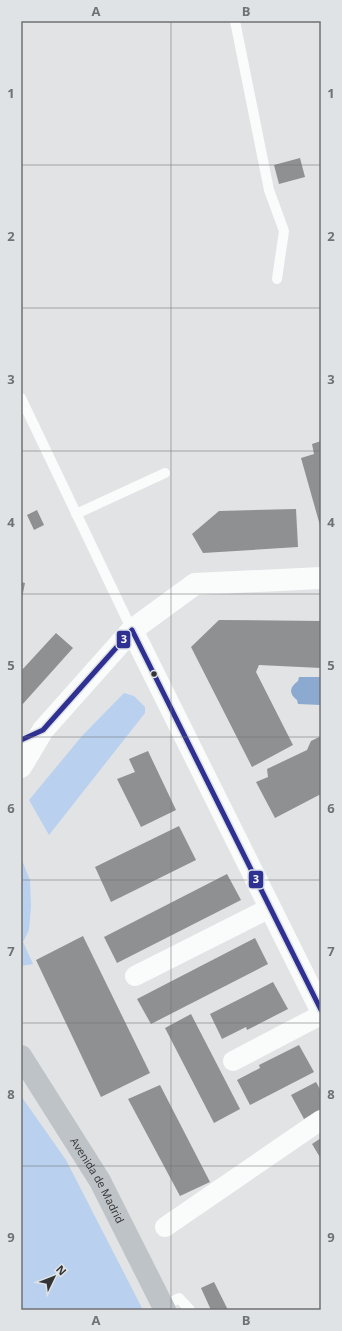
<svg xmlns="http://www.w3.org/2000/svg" width="342" height="1331" viewBox="0 0 342 1331" font-family="'Open Sans',sans-serif">
	<rect width="100%" height="100%" fill="#e1e3e5"/>
	<g fill="#b9d1ef">
		<polygon points="124,693 134,696 145,707 145,713 49,835 29,800 82,736"/>
		<polygon points="21,858 30,880 31,906 29,930 23,942 33,964 21,966"/>
		<polygon points="21,1096 66,1160 143,1310 21,1310"/>
	</g>
	<path fill="#8caacf" d="M 299,677 L 321,677 L 321,705 L 298,704 L 297,700 C 288,693 290,687 298,681 Z"/>
	<g fill="#8e9091">
		<polygon points="300,158 305,177 279,184 274,165"/>
		<polygon points="321,441 321,529 301,458 314,454 312,444"/>
		<polygon points="296,509 298,547 203,553 192,534 219,511"/>
		<polygon points="37,510 44,525 34,530 27,515"/>
		<polygon points="21,582 25,583 22,598 21,598"/>
		<polygon points="219,620 321,621 321,668 259,665 256,672 293,745 252,767 191,647"/>
		<polygon points="56,633 73,648 21,706 21,671"/>
		<polygon points="321,736 321,794 275,818 256,782 268,777 267,769 307,750 311,741"/>
		<polygon points="148,751 176,810 141,827 117,779 135,772 129,759"/>
		<polygon points="179,826 196,860 111,902 95,867"/>
		<polygon points="227,874 241,900 117,963 104,937"/>
		<polygon points="83,936 150,1073 101,1097 36,960"/>
		<polygon points="255,938 268,964 151,1024 137,999"/>
		<polygon points="273,982 288,1009 247,1030 246,1027 222,1039 210,1014"/>
		<polygon points="191,1014 240,1109 214,1123 165,1028"/>
		<polygon points="299,1045 314,1072 250,1105 237,1080 260,1068 259,1065"/>
		<polygon points="316,1082 321,1091 321,1109 304,1119 291,1095"/>
		<polygon points="160,1085 210,1182 180,1196 128,1099"/>
		<polygon points="321,1138 321,1159 312,1144"/>
		<polygon points="214,1282 228,1310 211,1310 201,1288"/>
	</g>
	<g fill="none" stroke-linecap="round" stroke-linejoin="round">
		<g stroke="#fafbfb" stroke-width="10">
			<polyline points="235,21 269,190 284,231 277,279"/>
			<polyline points="21,398 132,630"/>
			<polyline points="76,514 165,473"/>
			<polyline points="164,1306 179,1298 190,1310"/>
		</g>
		<g stroke="#fafbfb" stroke-width="20">
			<polyline points="135,976 270,908"/>
			<polyline points="233,1061 321,1015"/>
			<polyline points="165,1227 321,1120"/>
		</g>
		<g stroke="#fafbfb" stroke-width="22">
			<polyline points="132,630 321,1010"/>
			<polyline points="21,767 43,730 132,630 195,584 321,578"/>
		</g>
		<path stroke="#bec3c7" stroke-width="22" id="s1" d="M 21,1056 L 100,1181 L 165,1310"/>
		<g stroke="#e0e3e6" stroke-width="8">
			<polyline id="bus-1" points="21,740 43,730 132,630 321,1010"/>
		</g>
		<use href="#bus-1" stroke="#2e3092" stroke-width="5"/>
	</g>
	<path fill="none" stroke="#707173" stroke-width="1" stroke-opacity="0.55" d="M 171,21 L 171,1310M 21,165 L 321,165M 21,308 L 321,308M 21,451 L 321,451M 21,594 L 321,594M 21,737 L 321,737M 21,880 L 321,880M 21,1023 L 321,1023M 21,1166 L 321,1166"/>
	<circle fill="#333435" stroke="#e0e3e6" stroke-width="1.5" cx="154" cy="674" r="3.5"/>
	<g text-anchor="middle" stroke-width="4" stroke-linejoin="round" paint-order="stroke">
		<g font-size="11" fill="#333435" stroke="#e0e3e6">
			<text dy="4" stroke="none"><textPath href="#s1" startOffset="146">Avenida de Madrid</textPath></text>
		</g>
	</g>
	<g stroke="#e0e3e6" stroke-width="1.5">
		<rect x="116" y="630" width="15" height="19" rx="4" fill="#2e3092"/>
		<rect x="248" y="870" width="16" height="19" rx="4" fill="#2e3092"/>
	</g>
	<g font-size="11" text-anchor="middle" font-weight="bold" fill="#fff">
		<text x="124" y="643">3</text>
		<text x="256" y="883">3</text>
	</g>
	<rect width="342" height="1331" fill="none" stroke="#e0e3e6" stroke-width="44"/>
	<g transform="translate(54 1277) rotate(47)" stroke="#e0e3e6" stroke-width="3" paint-order="stroke">
	<path d="M0-3L7 15L0 10L-7 15Z" fill="#333435"/>
	<text y="-6" font-size="11" font-weight="bold" text-anchor="middle" fill="#333435">N</text>
	</g>
	<rect x="22" y="22" width="298" height="1287" fill="none" stroke="#707173" stroke-width="1.5"/>
	<g font-size="13" text-anchor="middle" font-weight="bold" fill="#707173">
		<text x="96" y="16">A</text>
		<text x="246" y="16">B</text>
		<text x="11" y="98">1</text>
		<text x="331" y="98">1</text>
		<text x="11" y="241">2</text>
		<text x="331" y="241">2</text>
		<text x="11" y="384">3</text>
		<text x="331" y="384">3</text>
		<text x="11" y="527">4</text>
		<text x="331" y="527">4</text>
		<text x="11" y="670">5</text>
		<text x="331" y="670">5</text>
		<text x="11" y="813">6</text>
		<text x="331" y="813">6</text>
		<text x="11" y="956">7</text>
		<text x="331" y="956">7</text>
		<text x="11" y="1099">8</text>
		<text x="331" y="1099">8</text>
		<text x="11" y="1242">9</text>
		<text x="331" y="1242">9</text>
		<text x="96" y="1325">A</text>
		<text x="246" y="1325">B</text>
	</g>
</svg>
